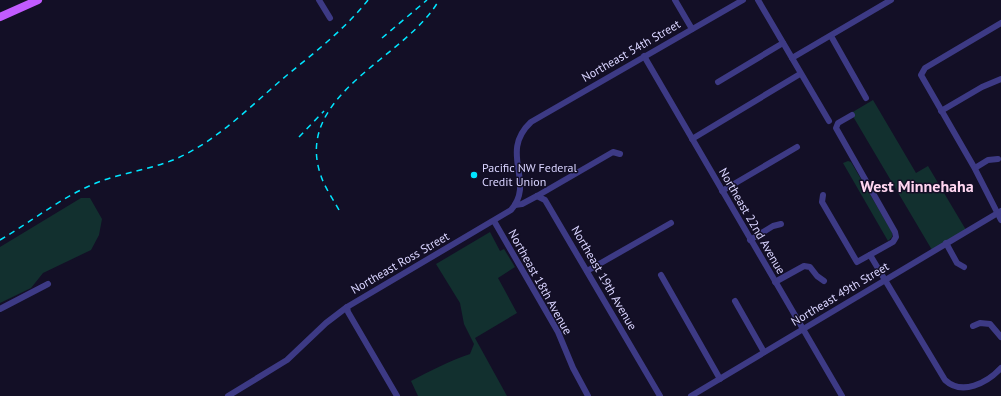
<svg xmlns="http://www.w3.org/2000/svg" width="1001" height="396" viewBox="0 0 1001 396" font-family="'PT Sans',sans-serif">
	<rect width="100%" height="100%" fill="#130f26"/>
	<g fill="#12302f">
		<polygon points="873,100 916,173 928,166 966,230 932,250 851,113"/>
		<polygon points="848,161 851,162 892,232 892,237 888,241 843,163"/>
		<polygon points="81,198 90,198 102,219 99,235 91,250 43,273 31,288 0,303 0,247"/>
		<path d="M 490,232 L 500,251 L 504,249 L 515,267 L 498,278 L 517,313 L 475,338 L 507,396 L 418,396 L 411,381 C 430,371 449,361 470,354 L 474,344 L 464,324 L 460,303 L 436,264 Z"/>
	</g>
	<g fill="none" stroke-linecap="round" stroke-linejoin="round">
		<g stroke="#3d3a85" stroke-width="6">
			<polyline points="319,0 330,18"/>
			<polyline points="675,0 692,29"/>
			<polyline points="758,0 829,121"/>
			<polyline points="1001,23 925,68 921,75 974,167 1001,220"/>
			<polyline points="831,36 866,98"/>
			<polyline points="644,56 842,396"/>
			<polyline points="792,58 891,0"/>
			<polyline points="718,82 783,43"/>
			<polyline points="941,111 982,87 1001,79"/>
			<polyline points="692,139 800,74"/>
			<polyline points="975,168 988,160 998,159"/>
			<polyline points="722,191 797,147"/>
			<polyline points="823,195 822,202 857,262 893,242 896,237 895,232 836,128 838,123 852,115"/>
			<polyline points="537,196 545,200 660,396"/>
			<polyline points="515,205 522,204 537,196 613,152 620,154"/>
			<polyline points="494,221 558,332 573,368 588,396"/>
			<polyline points="750,240 773,226 781,224"/>
			<polyline points="946,243 957,263 964,267"/>
			<path d="M 870,255 L 945,380 C 962,396 987,383 1001,368"/>
			<polyline points="587,271 671,223"/>
			<polyline points="661,275 720,379"/>
			<polyline points="775,282 804,266 810,267 817,276 824,281"/>
			<polyline points="735,301 764,352"/>
			<polyline points="347,307 348,312 397,396"/>
			<polyline points="0,309 48,284"/>
			<polyline points="973,326 980,323 990,324 1001,337"/>
			<path d="M 228,396 L 287,360 L 326,323 L 347,307 L 511,210 C 536,182 498,153 531,122 L 743,0"/>
			<polyline points="691,396 1001,211"/>
		</g>
		<polyline stroke="#c25bff" stroke-width="8" points="0,17 38,0"/>
		<g stroke="#00e5ff" stroke-width="1.5" stroke-dasharray="6 5" stroke-linecap="butt">
			<polyline points="382,38 427,0"/>
			<polyline points="299,137 324,111"/>
			<path d="M 339,210 C 333,199 325,188 321,176 C 292,94 407,58 439,0"/>
			<path d="M 0,240 C 32,221 62,197 96,183 C 126,171 158,169 186,154 C 223,135 254,103 286,76 C 314,53 345,29 368,0"/>
		</g>
	</g>
	<circle fill="#00e5ff" stroke="#130f26" stroke-width="1.5" cx="474" cy="175" r="4"/>
	<g text-anchor="middle" stroke-width="3" stroke-linejoin="round" paint-order="stroke">
		<g font-size="12" fill="#d9d4ff" stroke="#130f26">
			<text transform="translate(631 51) rotate(-30)" y="4">Northeast 54th Street</text>
			<text transform="translate(752 221) rotate(60)" y="4">Northeast 22nd Avenue</text>
			<text transform="translate(400 263) rotate(-30)" y="4">Northeast Ross Street</text>
			<text transform="translate(604 278) rotate(60)" y="4">Northeast 19th Avenue</text>
			<text transform="translate(540 282) rotate(61)" y="4">Northeast 18th Avenue</text>
			<text transform="translate(840 294) rotate(-31)" y="4">Northeast 49th Street</text>
		</g>
		<g font-size="12" fill="#d9d4ff" stroke="#130f26" text-anchor="start">
			<text x="482" y="172">Pacific NW Federal<tspan x="482" dy="14">Credit Union</tspan></text>
		</g>
		<g font-size="16" font-weight="bold" fill="#ffd6f0" stroke="#130f26">
			<text x="917" y="192">West Minnehaha</text>
		</g>
	</g>
</svg>
